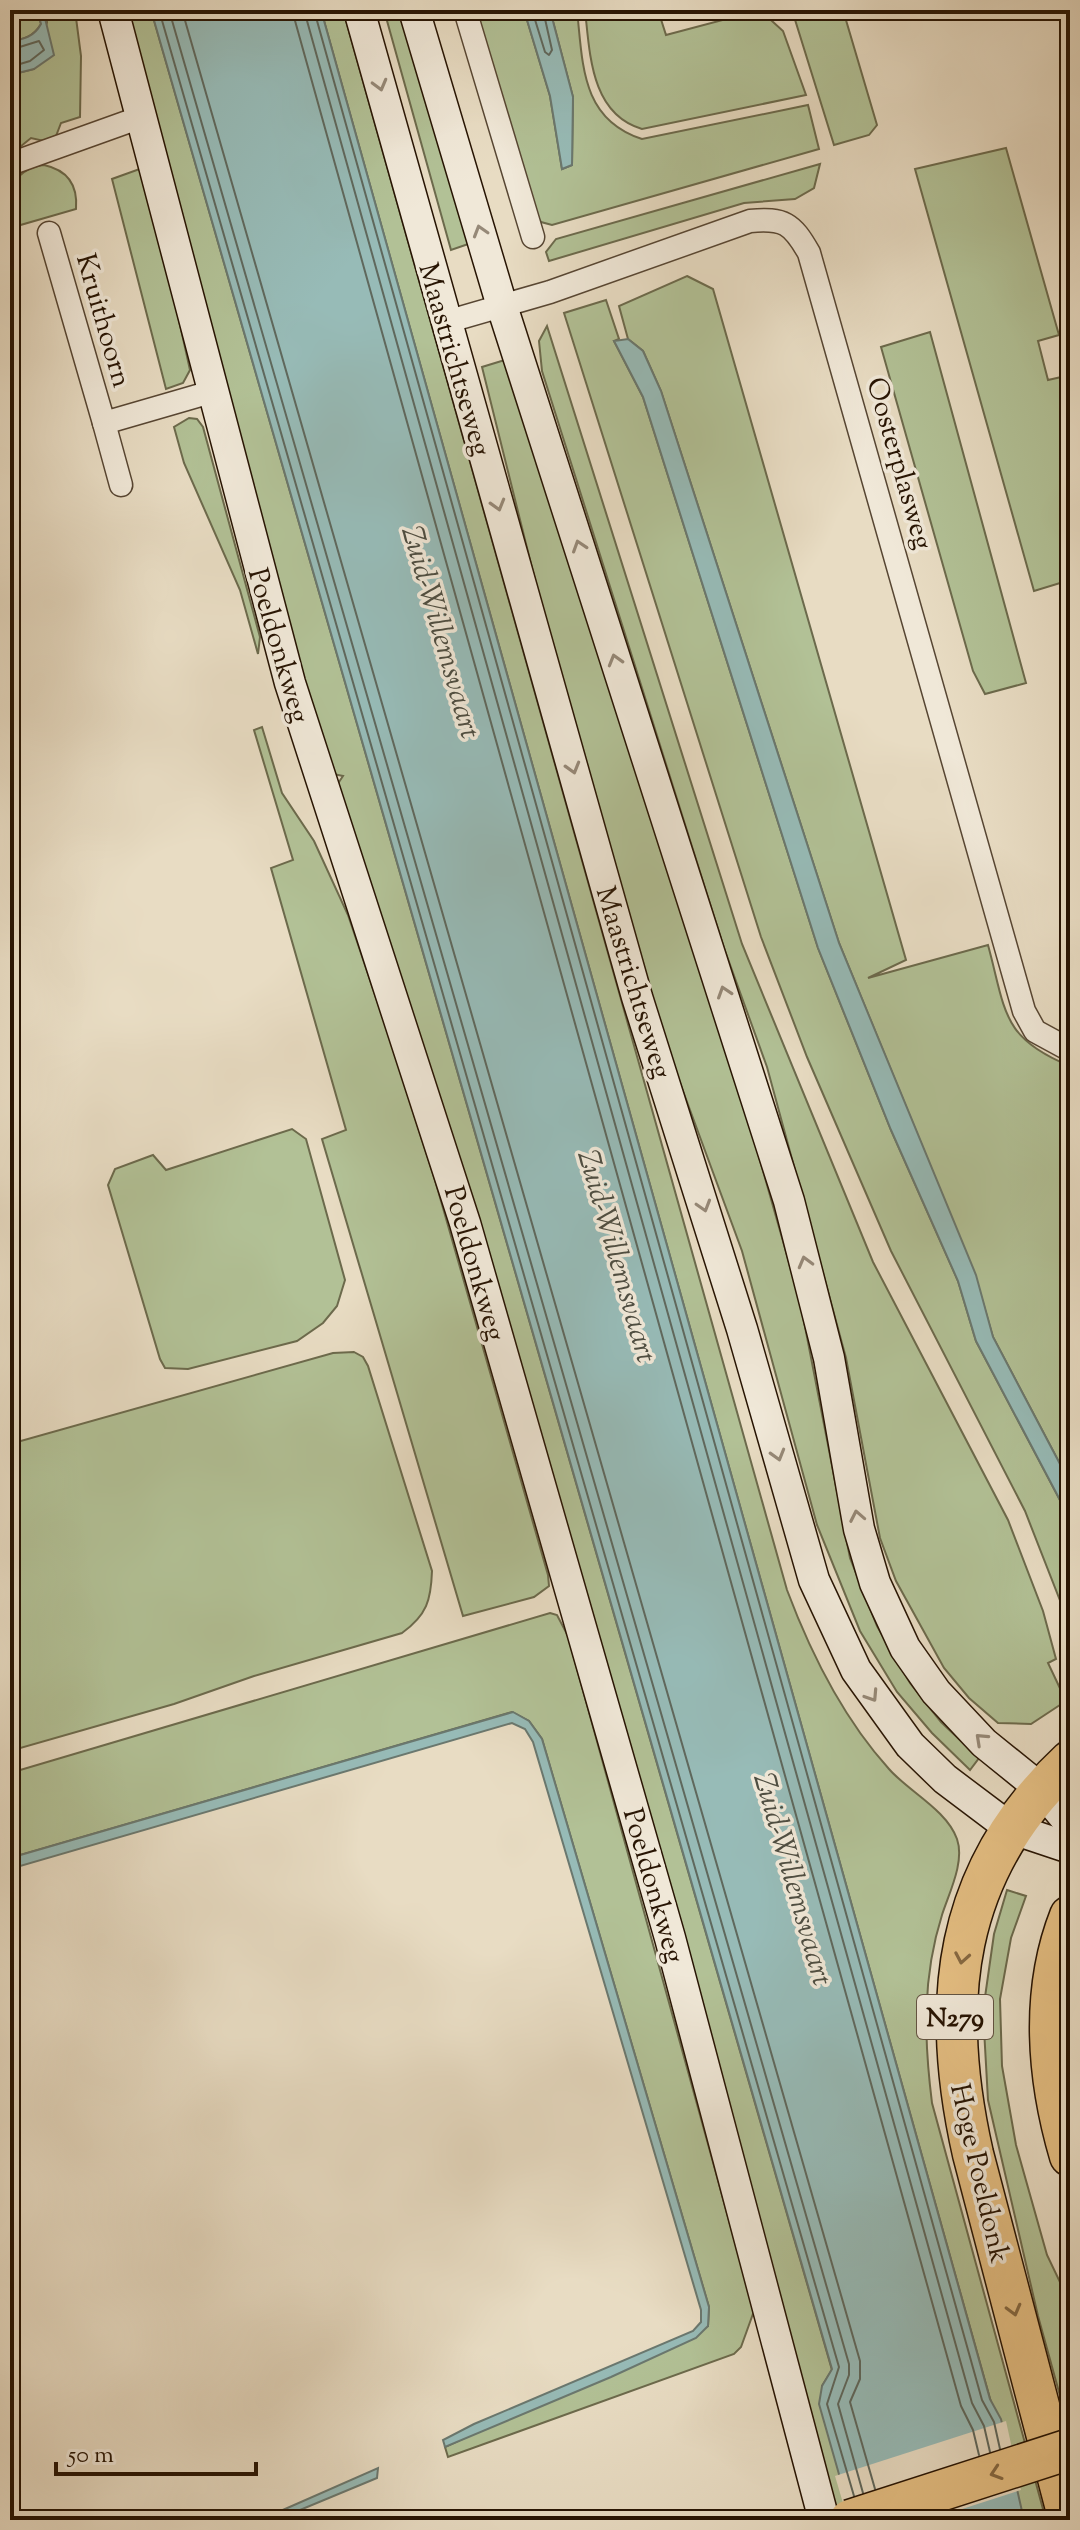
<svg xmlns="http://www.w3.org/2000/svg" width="1080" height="2530" viewBox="0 0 1080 2530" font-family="'Sorts Mill Goudy',serif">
	<rect width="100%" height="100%" fill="#e8dcc3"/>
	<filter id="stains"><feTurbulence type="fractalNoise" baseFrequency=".0025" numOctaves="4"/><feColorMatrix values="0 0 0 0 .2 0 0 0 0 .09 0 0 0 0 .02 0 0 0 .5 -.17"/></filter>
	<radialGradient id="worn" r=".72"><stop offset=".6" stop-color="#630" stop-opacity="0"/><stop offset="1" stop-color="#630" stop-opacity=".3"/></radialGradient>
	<g fill="#b2c196" stroke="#6c6a4c" stroke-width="2">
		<path d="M 10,10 L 37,10 L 41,24 C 33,37 24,39 10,42 Z"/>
		<polygon points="43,10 75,10 81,56 80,117 61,123 56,136 44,141 31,138 10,155 10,75 34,69 47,22"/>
		<polygon points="126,10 151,10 832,2370 822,2386 852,2520 834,2520 333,791 343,776 328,773"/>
		<path d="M 321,10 L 343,10 L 787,1590 C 811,1654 842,1717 889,1769 C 908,1791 947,1810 957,1839 C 965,1862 949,1893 942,1915 C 922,1978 924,2039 932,2103 L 1046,2520 L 1024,2520 Z"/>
		<polygon points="384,10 404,10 474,242 451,250"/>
		<path d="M 474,10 L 524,10 L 550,96 L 562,169 L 572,165 L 573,97 L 550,10 L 577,10 C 583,65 581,119 642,139 L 808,105 L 819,149 L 552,225 L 541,222 L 536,216 Z"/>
		<path d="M 585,10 L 658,10 L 666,35 L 760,10 L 783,31 L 806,95 L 642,129 C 591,114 590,55 585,10 Z"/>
		<polygon points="792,10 843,10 877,125 869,135 834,145"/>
		<polygon points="1006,148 1059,335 1038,341 1048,380 1070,375 1070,580 1034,591 915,169"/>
		<polygon points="820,164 814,188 795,199 744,203 549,261 546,252 556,239"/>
		<path d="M 44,165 C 67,170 78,185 76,209 L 17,226 C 0,200 12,168 44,165 Z"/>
		<polygon points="145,167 190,370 183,383 166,389 112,179"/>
		<path d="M 687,276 L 713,289 L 906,960 L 868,978 L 988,945 C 1006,1011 1001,1038 1070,1066 L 1070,1483 L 993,1337 L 975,1275 L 839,943 L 661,391 L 643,351 L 628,339 L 619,306 Z"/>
		<polygon points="606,300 619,339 614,341 643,397 818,948 891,1130 958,1281 976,1341 1070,1519 1070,1626 1025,1511 891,1251 807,1057 761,937 564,313"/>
		<polygon points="547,326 742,944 873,1262 1008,1520 1043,1611 1056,1659 1048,1663 1066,1701 1031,1724 998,1723 969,1698 944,1668 896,1581 880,1538 846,1358 767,1067 724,948 542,371 539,341"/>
		<polygon points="930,332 1026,683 985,694 973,671 881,347"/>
		<polygon points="508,359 744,1104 800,1301 850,1558 877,1626 910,1683 941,1722 979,1758 970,1770 932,1733 897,1692 860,1631 817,1525 742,1251 659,1026 535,580 482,367"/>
		<polygon points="189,418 197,419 203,427 260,637 258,654 240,590 184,463 174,427"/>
		<polygon points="262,727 282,793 314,841 348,915 388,1033 435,1180 548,1575 549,1586 534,1597 463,1616 322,1139 346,1130 271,868 293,860 254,730"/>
		<polygon points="292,1129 306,1139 345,1280 337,1306 323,1323 297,1341 188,1369 165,1368 160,1359 108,1185 115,1169 153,1155 166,1170"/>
		<path d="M 354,1352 L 363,1357 L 368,1366 L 432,1571 C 431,1600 427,1615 402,1633 L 254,1676 L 174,1704 L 10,1751 L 10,1444 L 333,1353 Z"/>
		<polygon points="550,1613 557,1615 568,1636 754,2311 741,2347 734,2354 448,2457 445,2447 708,2326 709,2307 542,1739 529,1721 512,1712 10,1858 10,1773"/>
		<polygon points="1007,1890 1026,1896 1011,1938 1000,1999 1002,2066 1016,2145 1047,2255 1070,2303 1070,2432 1038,2316 988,2100 983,2011 994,1934"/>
	</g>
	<g fill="#97bbb7" stroke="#6a786f" stroke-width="2">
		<path d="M 37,10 L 43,10 L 54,55 L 34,69 L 10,75 L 10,42 C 24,39 34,37 41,24 Z"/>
		<polygon points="151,10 321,10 990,2399 1001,2419 1024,2520 852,2520 819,2404 822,2386 832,2369"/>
		<polygon points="524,10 550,10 573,97 572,165 562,169 550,96"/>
		<polygon points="628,339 643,351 661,391 839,943 976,1275 993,1337 1070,1483 1070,1519 976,1341 958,1281 891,1130 818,948 643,397 614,341"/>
		<polygon points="513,1712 529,1721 542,1739 709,2307 708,2326 696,2338 611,2377 445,2447 443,2440 474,2424 693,2331 701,2322 701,2310 533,1742 525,1729 512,1723 10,1869 10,1858"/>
		<polygon points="378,2468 377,2478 276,2520 260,2520"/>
	</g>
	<polygon fill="#e8dcc3" points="1006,2421 1021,2490 928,2520 848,2520 835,2476"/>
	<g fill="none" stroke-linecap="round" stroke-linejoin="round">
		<g stroke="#5f685d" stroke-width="2">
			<polyline points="159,10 839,2367 827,2404 854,2496"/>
			<polyline points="169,10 849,2364 849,2375 838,2404 863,2493"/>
			<polyline points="182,10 860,2361 860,2379 850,2402 875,2489"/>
			<polyline points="292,10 961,2406 973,2430 979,2455"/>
			<polyline points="304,10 972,2403 984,2426 990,2452"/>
			<polyline points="314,10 982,2400 994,2422 1000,2449"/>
			<polyline points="532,10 545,52 549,55 552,50 543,10"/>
			<polyline points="10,50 39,41 44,50 30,61 10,67"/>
		</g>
		<g stroke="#574633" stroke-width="25">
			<g id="street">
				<polyline points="465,10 533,237"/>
				<polyline points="10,164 144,116"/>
				<polyline points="49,233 104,423 211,392"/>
				<path d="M 446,322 L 550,292 L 750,221 C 784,218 792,223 809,253 L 1024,1011 L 1035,1031 L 1070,1050"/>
				<polyline points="104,423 121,485"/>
			</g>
		</g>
		<g stroke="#271403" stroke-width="33">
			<g id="secondary">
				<polyline points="113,10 290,683 465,1223 670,1938 824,2520"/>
				<polyline points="359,10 637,997 742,1329 814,1580 856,1670 910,1745 945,1779 1010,1828 1070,1848"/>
				<polyline points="414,10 502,306 789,1201 829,1358 859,1529 875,1583 905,1648 936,1692 984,1743 1041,1789 1070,1824"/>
			</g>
		</g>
		<g stroke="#271403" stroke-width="43">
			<g id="highway">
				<path d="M 1070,1916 C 1040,1992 1047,2078 1070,2156"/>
				<path d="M 1069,2520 L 973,2154 C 939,2004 952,1871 1070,1761"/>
			</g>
		</g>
		<use href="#street" stroke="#f0e8d8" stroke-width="22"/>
		<use href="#secondary" stroke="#f0e8d8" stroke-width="30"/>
		<use href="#highway" stroke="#e4be82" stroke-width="40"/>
		<g stroke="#271403" stroke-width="43" stroke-linecap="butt">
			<polyline id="highway-bridge" points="850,2520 1070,2449"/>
		</g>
		<use href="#highway-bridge" stroke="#e4be82" stroke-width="40"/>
	</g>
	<defs><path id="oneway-chevron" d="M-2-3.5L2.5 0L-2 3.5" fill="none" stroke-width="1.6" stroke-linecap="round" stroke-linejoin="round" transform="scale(2)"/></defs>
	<g stroke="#968978">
		<use href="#oneway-chevron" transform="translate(380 85) rotate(75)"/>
		<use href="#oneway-chevron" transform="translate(480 231) rotate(-107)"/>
		<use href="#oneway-chevron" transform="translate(498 505) rotate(74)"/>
		<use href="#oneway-chevron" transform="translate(579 546) rotate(-108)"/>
		<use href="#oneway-chevron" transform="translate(615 660) rotate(-106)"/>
		<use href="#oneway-chevron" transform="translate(573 768) rotate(74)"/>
		<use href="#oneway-chevron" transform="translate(724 992) rotate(-108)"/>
		<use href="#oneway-chevron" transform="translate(704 1206) rotate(73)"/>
		<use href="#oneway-chevron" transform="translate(805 1262) rotate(-105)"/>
		<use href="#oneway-chevron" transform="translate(778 1455) rotate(74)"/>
		<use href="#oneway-chevron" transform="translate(857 1516) rotate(-101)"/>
		<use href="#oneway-chevron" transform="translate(872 1696) rotate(57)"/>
		<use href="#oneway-chevron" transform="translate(981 1739) rotate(-137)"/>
	</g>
	<g stroke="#866942">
		<use href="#oneway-chevron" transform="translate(962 1958) rotate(100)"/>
		<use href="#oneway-chevron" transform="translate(1014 2310) rotate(75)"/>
		<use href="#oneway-chevron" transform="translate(996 2473) rotate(162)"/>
	</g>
	<g text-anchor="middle" stroke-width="7" stroke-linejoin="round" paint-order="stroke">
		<rect fill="#f0e8d8" stroke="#635443" stroke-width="2" x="917" y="1995" width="76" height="44" rx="6"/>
		<g font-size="26" font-weight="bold" fill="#271403">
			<text x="955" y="2026">N279</text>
		</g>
		<g font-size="28" fill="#271403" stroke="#f0e8d8">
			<text transform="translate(105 320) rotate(74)" y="10">Kruithoorn</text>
			<text transform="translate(456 359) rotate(74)" y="10">Maastrichtseweg</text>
			<text transform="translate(901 463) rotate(74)" y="10">Oosterplasweg</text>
			<text transform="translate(280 645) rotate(74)" y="10">Poeldonkweg</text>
			<text transform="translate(635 982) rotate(73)" y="10">Maastrichtseweg</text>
			<text transform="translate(476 1263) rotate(74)" y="10">Poeldonkweg</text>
			<text transform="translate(655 1885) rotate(74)" y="10">Poeldonkweg</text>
			<text transform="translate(981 2173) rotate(77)" y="10">Hoge Poeldonk</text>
		</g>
		<g font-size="30" font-style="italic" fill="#4e4e42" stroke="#f0e8d8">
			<text transform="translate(442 632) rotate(74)" y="10">Zuid-Willemsvaart</text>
			<text transform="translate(618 1256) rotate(74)" y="10">Zuid-Willemsvaart</text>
			<text transform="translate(794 1879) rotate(74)" y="10">Zuid-Willemsvaart</text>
		</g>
	</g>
	<rect width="1080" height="2530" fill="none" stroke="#e8dcc3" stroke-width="40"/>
	<rect x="12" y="12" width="1056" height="2506" fill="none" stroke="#271403" stroke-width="4"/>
	<rect x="20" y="20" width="1040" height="2490" fill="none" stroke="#271403" stroke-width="2"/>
	<path d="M56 2462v12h200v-12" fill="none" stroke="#271403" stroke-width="4"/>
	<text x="68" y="2462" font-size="24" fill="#271403" stroke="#f0e8d8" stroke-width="6" paint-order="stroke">50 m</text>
	<rect width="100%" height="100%" filter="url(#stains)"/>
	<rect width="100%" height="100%" fill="url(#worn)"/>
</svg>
